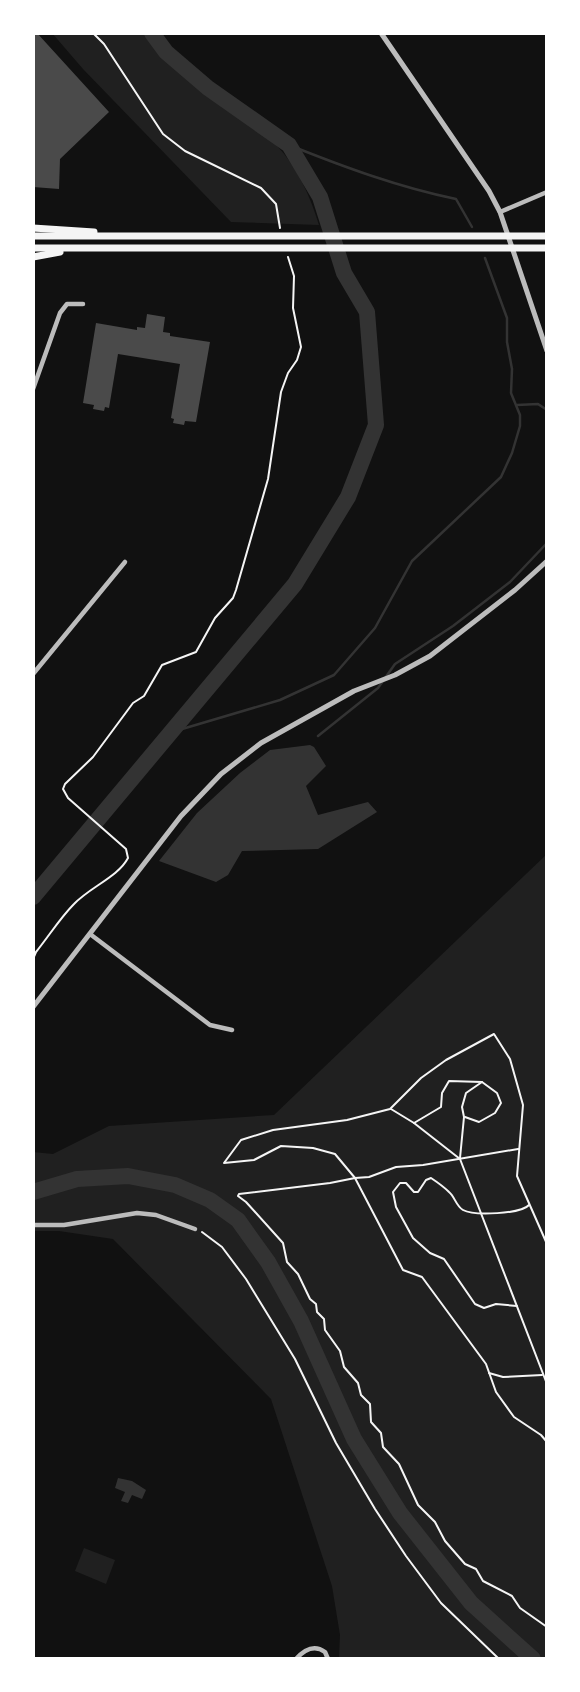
<svg xmlns="http://www.w3.org/2000/svg" width="580" height="1692" viewBox="0 0 580 1692" font-family="Overpass,sans-serif">
	<rect width="100%" height="100%" fill="#111"/>
	<g fill="#202020">
		<path d="M 52,33 L 146,33 C 161,52 177,69 195,83 C 221,105 252,121 276,145 C 297,166 311,198 319,225 L 231,222 L 83,69 Z"/>
		<polygon points="547,854 547,1659 339,1659 340,1635 332,1586 271,1399 113,1239 59,1231 33,1231 33,1152 53,1154 109,1126 274,1115"/>
		<polygon points="84,1548 115,1560 106,1584 75,1571"/>
	</g>
	<g fill="#333">
		<polygon points="310,745 314,747 326,766 306,786 318,815 368,802 377,812 318,849 242,851 228,875 216,882 159,861 197,813 240,773 270,750"/>
		<polygon points="118,1478 132,1481 146,1490 142,1499 132,1495 128,1503 121,1501 125,1492 115,1488"/>
	</g>
	<g fill="none" stroke-linecap="round" stroke-linejoin="round">
		<g stroke="#333" stroke-width="2.5">
			<path d="M 289,145 C 344,167 398,187 456,199 L 472,227"/>
			<polyline points="517,405 538,404 547,410"/>
			<polyline points="172,732 280,700 334,675 375,628 412,561 501,477 512,453 520,426 520,415 511,393 512,369 507,342 507,318 485,258"/>
			<polyline points="318,736 378,688 395,664 453,626 510,582 547,543"/>
		</g>
		<g stroke="#333" stroke-width="16">
			<polyline points="33,897 295,584 348,497 376,425 367,312 344,273 320,197 289,145 208,88 166,52 152,33"/>
			<polyline points="33,1192 77,1179 128,1176 175,1185 210,1200 238,1220 268,1262 301,1321 354,1439 400,1513 471,1603 533,1659"/>
		</g>
	</g>
	<g fill="#4a4a4a">
		<polygon points="33,33 37,33 109,112 60,159 59,189 33,187"/>
		<polygon points="147,314 165,317 163,332 170,333 170,336 210,342 196,422 185,421 184,425 173,423 174,419 171,418 180,364 118,354 109,408 105,407 104,411 93,409 94,405 83,403 96,323 137,330 137,327 145,328"/>
	</g>
	<g fill="none" stroke-linecap="round" stroke-linejoin="round">
		<g stroke="#f5f5f5" stroke-width="2">
			<polyline points="93,33 104,44 163,134 185,151 261,188 276,204 280,228"/>
			<path d="M 33,959 L 36,952 C 49,936 60,918 74,904 C 90,887 118,877 128,858 L 126,849 L 68,798 L 63,789 L 65,784 L 93,757 L 133,703 L 144,696 L 162,665 L 196,652 L 215,618 L 233,598 L 236,590 L 268,479 L 281,392 L 288,373 L 297,360 L 301,347 L 293,308 L 294,276 L 288,257"/>
			<polyline points="391,1109 414,1123 441,1107 442,1093 449,1081 482,1082 466,1093 462,1107 464,1117 460,1158"/>
			<polyline points="465,1117 479,1122 495,1113 501,1103 497,1093 482,1082"/>
			<polyline points="414,1123 460,1159 547,1384"/>
			<polyline points="518,1149 423,1165 396,1167 369,1177 355,1178 335,1154 313,1148 281,1146 254,1160 224,1163 241,1140 273,1130 347,1120 390,1109 421,1078 446,1060 494,1034 510,1059 523,1105 517,1176 547,1244"/>
			<polyline points="202,1232 222,1247 246,1279 295,1359 336,1443 375,1509 406,1556 441,1603 499,1659"/>
			<path d="M 517,1306 L 496,1304 L 484,1308 L 475,1304 L 444,1259 L 430,1253 L 413,1238 L 396,1207 L 393,1192 L 400,1183 L 406,1183 L 414,1192 L 418,1192 L 426,1180 L 431,1178 C 437,1182 444,1187 449,1192 C 455,1197 456,1206 463,1210 C 474,1216 521,1214 529,1205"/>
			<polyline points="489,1373 503,1377 542,1375"/>
			<polyline points="547,1442 541,1435 514,1417 496,1392 486,1364 422,1277 403,1270 355,1178 330,1183 239,1194 238,1196 246,1202 283,1243 287,1262 298,1274 310,1299 316,1304 317,1312 324,1319 325,1330 340,1351 344,1367 358,1383 361,1395 370,1404 371,1422 381,1433 383,1447 399,1464 418,1505 435,1522 445,1541 465,1564 476,1569 483,1581 512,1596 520,1608 547,1627"/>
		</g>
		<g stroke="#bcbcbc" stroke-width="4.5">
			<polyline points="500,212 547,192"/>
			<polyline points="33,389 60,313 67,304 83,304"/>
			<polyline points="33,674 125,562"/>
			<polyline points="90,934 210,1025 232,1030"/>
			<polyline points="33,1225 64,1225 137,1213 156,1215 195,1229"/>
			<path d="M 296,1659 C 304,1650 314,1644 325,1652 L 328,1659"/>
		</g>
		<g stroke="#bcbcbc" stroke-width="5">
			<polyline points="381,33 489,191 500,212 547,351"/>
			<polyline points="33,1007 181,816 221,774 261,743 354,691 395,675 430,656 515,590 547,561"/>
		</g>
		<g stroke="#f5f5f5" stroke-width="7">
			<polyline points="33,228 94,232"/>
			<polyline points="33,236 547,236"/>
			<polyline points="33,248 547,248"/>
			<polyline points="33,257 60,252"/>
		</g>
	</g>
	<rect width="580" height="1692" fill="none" stroke="#ffffff" stroke-width="70"/>
</svg>
